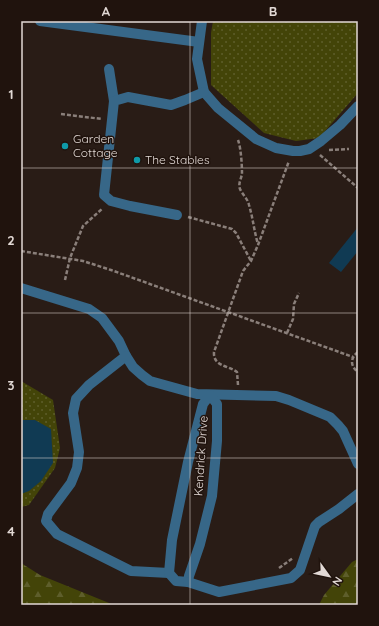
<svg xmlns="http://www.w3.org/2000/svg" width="379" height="626" viewBox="0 0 379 626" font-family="Quicksand,sans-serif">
	<defs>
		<pattern id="grass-dots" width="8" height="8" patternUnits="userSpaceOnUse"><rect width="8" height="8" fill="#434408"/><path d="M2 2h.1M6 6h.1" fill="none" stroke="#5e5e2b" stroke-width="1.8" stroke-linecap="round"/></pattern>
		<pattern id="forest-firs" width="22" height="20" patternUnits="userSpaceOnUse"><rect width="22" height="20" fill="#434408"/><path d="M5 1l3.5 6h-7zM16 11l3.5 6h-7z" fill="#5e5e2b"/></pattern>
	</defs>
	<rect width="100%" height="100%" fill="#291c16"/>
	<g fill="url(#grass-dots)">
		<polygon points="213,21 358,21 358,93 319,138 296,141 264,133 211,85 211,33"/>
		<polygon points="21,381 53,400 60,448 55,468 29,505 21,507"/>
	</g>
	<g fill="url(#forest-firs)">
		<polygon points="358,559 358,605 319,605 324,595 352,562"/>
		<polygon points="21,563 40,575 114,605 21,605"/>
	</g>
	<g fill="#103a53">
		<polygon points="358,227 358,251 341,272 329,263"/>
		<polygon points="21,420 35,420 51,429 53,463 41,481 29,491 21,494"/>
	</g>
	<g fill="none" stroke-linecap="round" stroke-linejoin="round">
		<g stroke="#8a7f7a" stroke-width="2.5" stroke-dasharray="4 2" stroke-linecap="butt">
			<polyline points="61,114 102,119"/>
			<path d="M 238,140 C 241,148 242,165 242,174 C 241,179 238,184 240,189 C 242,194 248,199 249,205 C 253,218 254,231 258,244"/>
			<polyline points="329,150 349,149"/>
			<polyline points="320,155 358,188"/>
			<polyline points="188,217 232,229 236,233 251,261"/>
			<polyline points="21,251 83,261 111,270 353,357"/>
			<polyline points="65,280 70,258 83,226 103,208"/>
			<polyline points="287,333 293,319 294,304 299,293"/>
			<path d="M 358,352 C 350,358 350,366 358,372"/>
			<path d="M 238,385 L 237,372 C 227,365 213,366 214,352 L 243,271 L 251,261 L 258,245 L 289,161"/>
			<polyline points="279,568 293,558"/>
		</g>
		<g stroke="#376788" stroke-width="10">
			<polyline points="40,21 199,42"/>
			<polyline points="202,21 197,59 204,92 218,108 256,139 276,148 293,151 300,151 309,149 321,141 340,125 358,106"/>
			<polyline points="109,69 114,101"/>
			<polyline points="177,215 130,206 111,201 104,195 114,101 128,97 171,105 185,100 204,92"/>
			<polyline points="21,288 89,309 102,318 119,341 126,356 133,367 142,375 150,381 197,394 276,396 289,400 330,417 338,425 343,431 358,464"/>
			<polyline points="126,356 89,385 76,399 73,413 79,452 77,468 71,483 48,514 46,521 57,534 131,571 169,573"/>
			<polygon points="210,395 217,404 217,441 212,496 200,544 189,576 188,582 176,581 169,573 172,540 188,462 203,404"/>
			<polyline points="188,582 219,592 291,578 300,570 315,526 319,522 339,509 358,494"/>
		</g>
	</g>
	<path fill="none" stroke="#e2d9d5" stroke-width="1" stroke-opacity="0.55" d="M 190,21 L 190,605M 21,168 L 358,168M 21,313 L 358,313M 21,458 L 358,458"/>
	<g fill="#0f9aa8" stroke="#20130d" stroke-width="1.5">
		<circle cx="65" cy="146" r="4"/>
		<circle cx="137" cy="160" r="4"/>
	</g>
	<g text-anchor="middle" stroke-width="3" stroke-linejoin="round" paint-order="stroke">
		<g font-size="12" fill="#e2d9d5" stroke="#20130d" text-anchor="start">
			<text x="73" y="143">Garden<tspan x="73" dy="14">Cottage</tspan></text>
			<text x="145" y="164">The Stables</text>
		</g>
		<g font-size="12" fill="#e2d9d5" stroke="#20130d">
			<text transform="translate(201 456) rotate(-86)" y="4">Kendrick Drive</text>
		</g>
	</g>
	<rect width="379" height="626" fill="none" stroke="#20130d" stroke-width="44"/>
	<g transform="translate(329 576) rotate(123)" stroke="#20130d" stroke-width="3" paint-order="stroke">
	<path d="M0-3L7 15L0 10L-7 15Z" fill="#e2d9d5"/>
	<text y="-6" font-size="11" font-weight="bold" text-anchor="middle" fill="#e2d9d5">N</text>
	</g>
	<rect x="22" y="22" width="335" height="582" fill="none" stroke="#e2d9d5" stroke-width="1.5"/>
	<g font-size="13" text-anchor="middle" font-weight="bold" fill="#e2d9d5">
		<text x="106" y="16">A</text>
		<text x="273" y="16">B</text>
		<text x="11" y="99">1</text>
		<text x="11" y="245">2</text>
		<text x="11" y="390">3</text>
		<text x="11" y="536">4</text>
	</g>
</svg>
